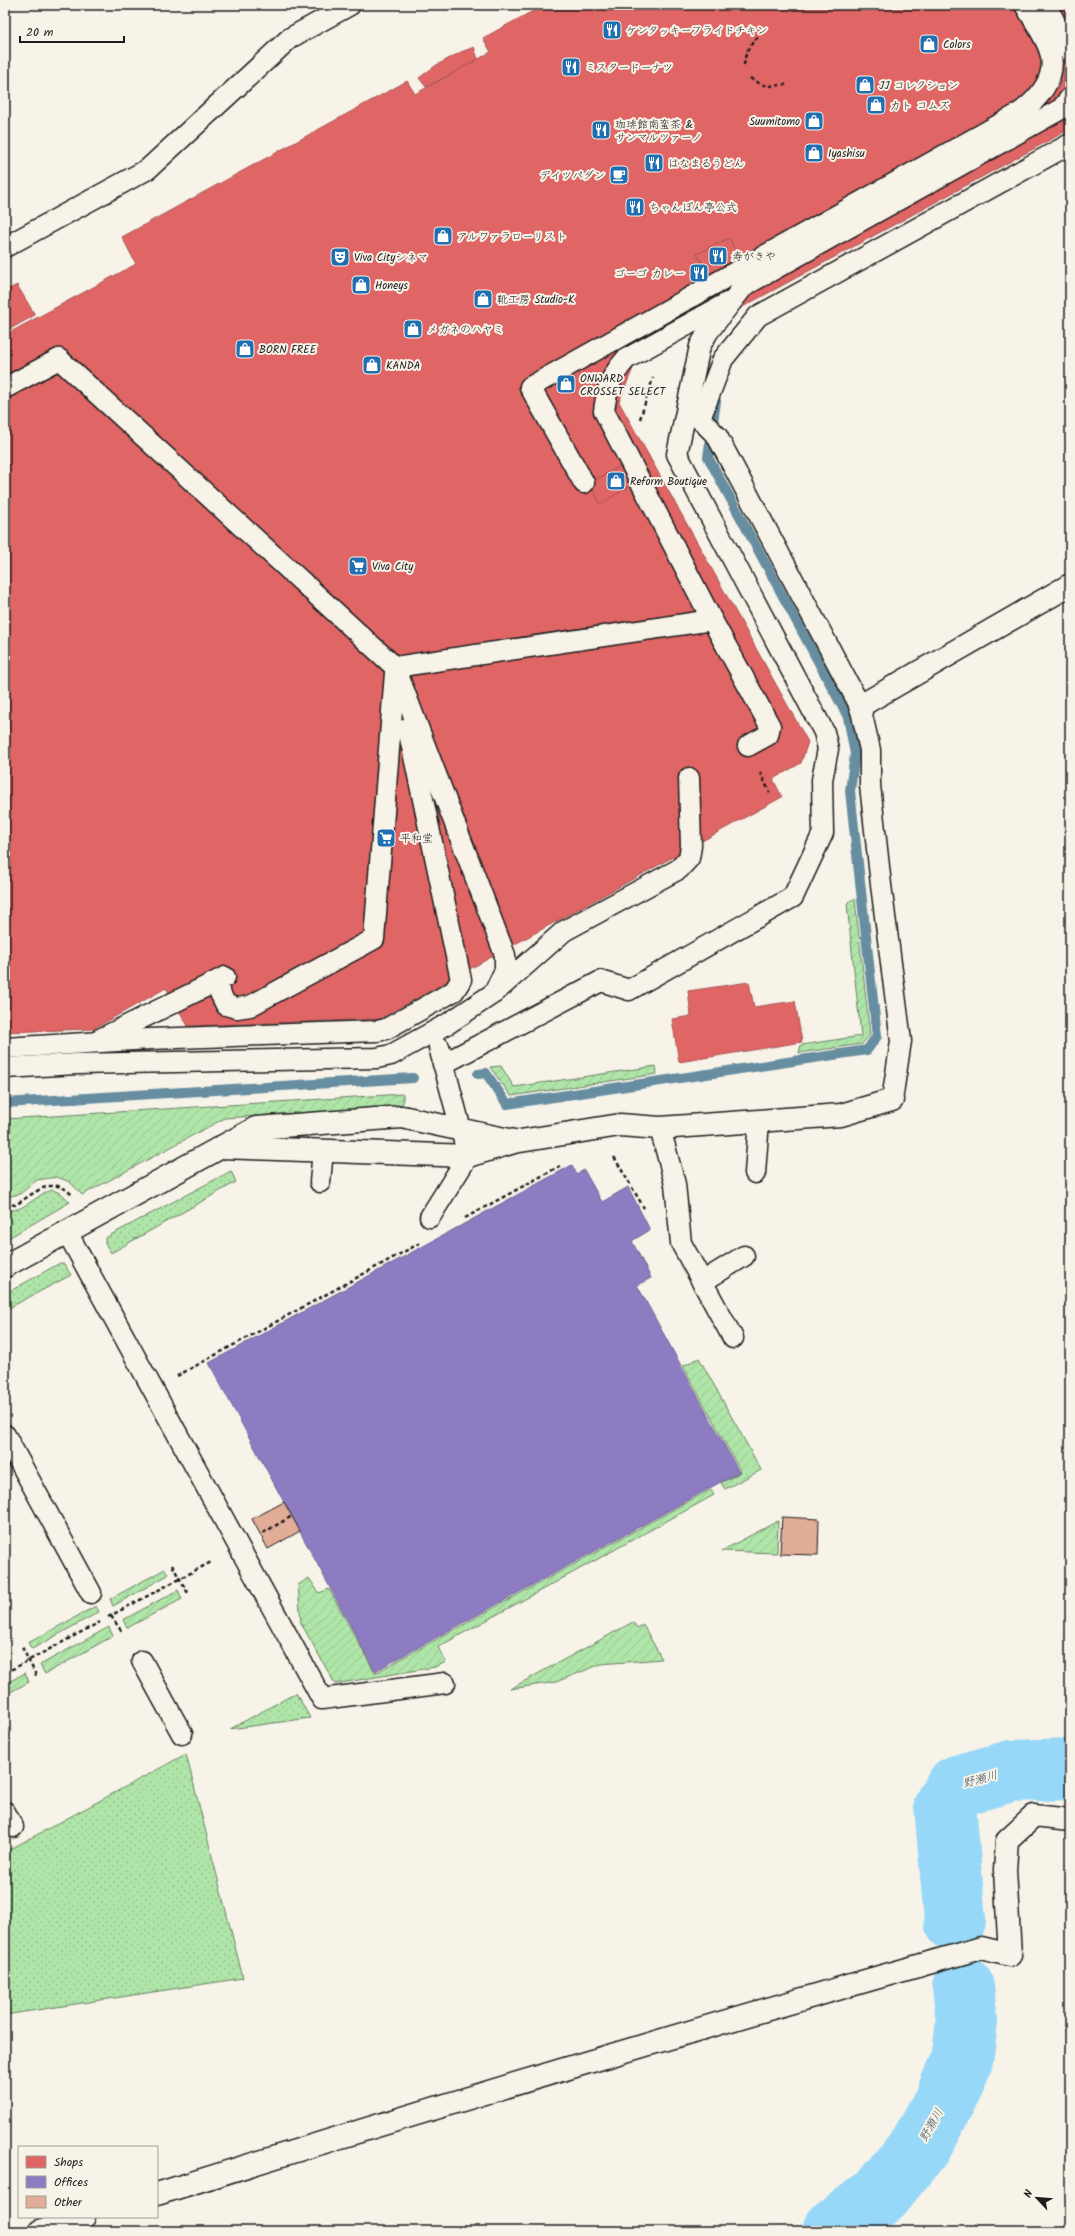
<svg xmlns="http://www.w3.org/2000/svg" width="1075" height="2236" viewBox="0 0 1075 2236" font-family="Kalam,'Klee One',sans-serif">
	<defs>
		<pattern id="grass-dots" width="8" height="8" patternUnits="userSpaceOnUse"><rect width="8" height="8" fill="#afe5a8"/><path d="M2 2h.1M6 6h.1" fill="none" stroke="#96c490" stroke-width="1.8" stroke-linecap="round"/></pattern>
		<pattern id="garden-furrows" width="10" height="10" patternUnits="userSpaceOnUse"><rect width="10" height="10" fill="#afe5a8"/><path d="M-1 1l2-2M0 10L10 0M9 11l2-2" fill="none" stroke="#96c490"/></pattern>
	</defs>
	<rect width="100%" height="100%" fill="#f7f3e8"/>
	<filter id="ink" filterUnits="userSpaceOnUse"><feTurbulence type="fractalNoise" baseFrequency=".025" numOctaves="2"/><feDisplacementMap in="SourceGraphic" scale="8" xChannelSelector="R" yChannelSelector="G"/><feConvolveMatrix kernelMatrix="1 2 1 2 8 2 1 2 1" color-interpolation-filters="sRGB"/></filter>
	<g filter="url(#ink)">
		<g fill="url(#grass-dots)" stroke="#668062">
			<polygon points="231,1171 236,1182 111,1253 105,1243 105,1238"/>
			<path d="M 53,1190 L 62,1194 L 70,1202 L 5,1240 L 5,1210 C 25,1213 35,1194 53,1190 Z"/>
			<polygon points="60,1263 64,1264 71,1275 5,1310 5,1294"/>
			<polygon points="296,1693 310,1718 230,1729"/>
			<polygon points="186,1754 243,1978 5,2015 5,1852"/>
		</g>
		<g fill="url(#garden-furrows)" stroke="#668062">
			<polygon points="855,899 870,1035 862,1044 799,1053 801,1045 861,1036 847,904 851,900"/>
			<polygon points="501,1066 514,1087 656,1066 657,1074 511,1096 490,1067"/>
			<polygon points="403,1094 403,1103 397,1107 225,1118 82,1195 70,1182 57,1177 37,1180 20,1194 5,1197 5,1119"/>
			<polygon points="699,1358 761,1470 725,1489 721,1483 741,1472 683,1366"/>
			<polygon points="711,1489 714,1495 438,1647 446,1662 435,1667 335,1684 301,1623 298,1585 309,1578 319,1593 329,1589 375,1673"/>
			<polygon points="778,1521 777,1553 721,1551"/>
			<polygon points="165,1569 168,1575 113,1606 110,1599"/>
			<polygon points="178,1590 182,1599 127,1628 123,1620"/>
			<polygon points="96,1606 99,1612 32,1649 28,1643"/>
			<polygon points="633,1622 637,1628 643,1625 662,1659 601,1664 556,1682 510,1689"/>
			<polygon points="109,1627 113,1636 45,1674 40,1665"/>
			<polygon points="25,1673 29,1682 5,1695 5,1684"/>
		</g>
		<g fill="#e06666" stroke="#a55050">
			<polygon points="544,5 1066,5 1070,12 1070,129 634,366 619,402 808,742 801,763 773,779 782,797 379,1019 188,1026 166,988 93,1029 5,1032 5,741 9,739 5,730 5,335 136,264 122,237 407,81 415,94 491,52 483,38"/>
			<polygon points="474,47 478,59 453,73 426,87 419,78 435,66 461,52"/>
			<polygon points="729,238 739,258 708,274 697,254"/>
			<polygon points="17,285 35,315 5,332 5,291"/>
			<polygon points="631,460 642,479 600,504 590,483"/>
			<polygon points="749,982 754,1007 795,1001 802,1042 679,1062 672,1019 691,1016 688,991"/>
		</g>
		<polygon fill="#8e7cc3" stroke="#6c5f91" points="572,1165 577,1174 584,1170 602,1202 628,1187 650,1230 632,1241 651,1278 637,1285 739,1472 375,1671 209,1363"/>
		<g fill="none" stroke-linecap="round" stroke-linejoin="round">
			<g stroke="#668da0" stroke-width="10">
				<polyline points="478,1074 486,1073 507,1104 867,1050 877,1036 850,791 855,754 848,717 708,457 716,401"/>
				<polyline points="5,1103 413,1078"/>
			</g>
			<g stroke="#97d8f8" stroke-width="62">
				<polyline points="955,1921 945,1805 957,1786 1011,1771 1070,1769"/>
				<polyline points="833,2231 881,2194 920,2146 944,2102 962,2061 967,2021 963,1987"/>
			</g>
		</g>
		<g fill="#e2ad97" stroke="#1c1c1c">
			<polygon points="284,1502 300,1531 268,1549 252,1519"/>
			<polygon points="782,1517 819,1519 818,1555 780,1554"/>
		</g>
		<g fill="none" stroke-linecap="round" stroke-linejoin="round">
			<g stroke="#1c1c1c" stroke-width="23">
				<g id="service">
					<polyline points="1046,5 1070,51"/>
					<polyline points="5,247 148,169 290,38 350,5"/>
					<path d="M 727,303 L 626,359 C 610,377 607,388 604,411 L 712,620 L 770,726 L 768,735 L 748,746"/>
					<polyline points="5,388 59,359 395,667 505,955 505,970 494,993"/>
					<polyline points="687,406 717,436 860,706 870,750 870,785 881,885 901,1041 892,1100"/>
					<polyline points="700,419 723,359 758,316 1070,144"/>
					<path d="M 584,483 L 530,387 L 1018,114 C 1037,101 1058,78 1050,52 C 1046,38 1033,19 1025,5"/>
					<polyline points="395,667 712,620"/>
					<polyline points="219,991 226,1005 237,1008 250,1006 374,939 395,673"/>
					<polyline points="100,1039 225,977"/>
					<polyline points="5,1048 150,1039 377,1031 386,1029 454,991 461,980 408,728"/>
					<polyline points="443,1064 601,981 629,990 793,897 823,833 822,780 828,749 824,732 677,454 700,346 708,332 744,286 1061,109 1070,98"/>
					<polyline points="5,1068 77,1064 377,1058 391,1055 449,1023 494,993 564,931 679,869 689,858 691,846 689,778"/>
					<polyline points="660,1128 675,1184 681,1243 733,1338"/>
					<polyline points="755,1173 759,1121"/>
					<polyline points="320,1182 323,1151"/>
					<polyline points="430,1217 468,1156 439,1047"/>
					<polyline points="67,1232 322,1699 445,1683"/>
					<polyline points="702,1282 744,1256"/>
					<polyline points="5,1435 91,1593"/>
					<polyline points="142,1661 182,1734"/>
					<polyline points="5,1812 13,1827"/>
				</g>
			</g>
			<g stroke="#1c1c1c" stroke-width="25">
				<g id="minor">
					<polyline points="860,706 1070,585"/>
					<polyline points="221,1147 468,1156 514,1142 620,1125 660,1128 841,1115 892,1100"/>
					<polyline points="5,1266 256,1128 402,1117 514,1141"/>
					<path d="M 157,2194 C 431,2108 705,2026 981,1948 L 1010,1955 L 1005,1870 L 1007,1841 L 1034,1816 L 1070,1820"/>
					<polyline points="40,2231 84,2217"/>
				</g>
			</g>
			<g stroke="#1c1c1c" stroke-width="2.5" stroke-dasharray="4 3" stroke-linecap="butt">
				<path d="M 744,65 C 745,52 750,44 760,35"/>
				<path d="M 750,78 C 763,87 771,87 786,84"/>
				<polyline points="640,419 653,378"/>
				<polyline points="760,772 770,793"/>
				<polyline points="614,1157 644,1208"/>
				<path d="M 5,1203 L 15,1205 C 34,1194 53,1173 73,1196"/>
				<polyline points="465,1218 560,1166"/>
				<polyline points="177,1376 420,1243"/>
				<polyline points="263,1533 292,1516"/>
				<polyline points="172,1565 189,1595"/>
				<polyline points="111,1616 122,1632"/>
				<polyline points="108,1617 213,1561"/>
				<polyline points="22,1647 37,1677"/>
				<polyline points="5,1673 100,1622"/>
			</g>
			<use href="#service" stroke="#f7f3e8" stroke-width="20"/>
			<use href="#minor" stroke="#f7f3e8" stroke-width="22"/>
		</g>
	</g>
	<defs>
		<g id="restaurant-square" transform="scale(1)"><rect x="-9" y="-9" width="18" height="18" rx="4" fill="#1f6fb2" stroke="#f7f3e8"/><path d="M-5-6h1v4h1v-4h1v4h1v-4h1v5L-1.5 .5V6h-2V.5L-5-1ZM5-6V6H3V1.5H1.5Q1.5-4 5-6Z" fill="#fff"/></g>
		<g id="shop-square" transform="scale(1)"><rect x="-9" y="-9" width="18" height="18" rx="4" fill="#1f6fb2" stroke="#f7f3e8"/><path d="M-5-2.5h2.3a2.7 3.5 0 0 1 5.4 0H5L5.5 6h-11ZM-1.5-2.5h3a1.5 2.3 0 0 0-3 0Z" fill="#fff"/></g>
		<g id="cafe-square" transform="scale(1)"><rect x="-9" y="-9" width="18" height="18" rx="4" fill="#1f6fb2" stroke="#f7f3e8"/><path d="M-5.5-4.5H6V0H3Q3 3.5 0 3.5H-2.5Q-5.5 3.5-5.5 0ZM3-3.2v2h1.7v-2ZM-6 4.5H4V6H-6Z" fill="#fff"/></g>
		<g id="theatre-square" transform="scale(1)"><rect x="-9" y="-9" width="18" height="18" rx="4" fill="#1f6fb2" stroke="#f7f3e8"/><path d="M-5-5.5Q0-4 5-5.5V0Q5 5 0 6Q-5 5-5 0ZM-3.3-2.5H-1v1.5H-3.3ZM1-2.5H3.3v1.5H1ZM-2.8 1Q0 5.5 2.8 1Z" fill="#fff"/></g>
		<g id="supermarket-square" transform="scale(1)"><rect x="-9" y="-9" width="18" height="18" rx="4" fill="#1f6fb2" stroke="#f7f3e8"/><path d="M-6-5.5h2.5l.6 2H6L4.5 2H-2.5L-4.4-4H-6ZM-1.5 3.2a1.3 1.3 0 1 0 .1 0ZM3 3.2a1.3 1.3 0 1 0 .1 0Z" fill="#fff"/></g>
	</defs>
	<g fill-rule="evenodd">
		<use href="#restaurant-square" x="612" y="30"/>
		<use href="#shop-square" x="929" y="44"/>
		<use href="#restaurant-square" x="571" y="67"/>
		<use href="#shop-square" x="865" y="85"/>
		<use href="#shop-square" x="876" y="105"/>
		<use href="#shop-square" x="814" y="121"/>
		<use href="#restaurant-square" x="601" y="130"/>
		<use href="#shop-square" x="814" y="153"/>
		<use href="#restaurant-square" x="654" y="163"/>
		<use href="#cafe-square" x="619" y="175"/>
		<use href="#restaurant-square" x="635" y="207"/>
		<use href="#shop-square" x="443" y="236"/>
		<use href="#restaurant-square" x="718" y="256"/>
		<use href="#theatre-square" x="340" y="257"/>
		<use href="#restaurant-square" x="699" y="273"/>
		<use href="#shop-square" x="361" y="285"/>
		<use href="#shop-square" x="483" y="299"/>
		<use href="#shop-square" x="413" y="329"/>
		<use href="#shop-square" x="245" y="349"/>
		<use href="#shop-square" x="372" y="365"/>
		<use href="#shop-square" x="566" y="384"/>
		<use href="#shop-square" x="616" y="481"/>
		<use href="#supermarket-square" x="358" y="566"/>
		<use href="#supermarket-square" x="386" y="838"/>
	</g>
	<g text-anchor="middle" stroke-width="4" stroke-linejoin="round" paint-order="stroke">
		<g font-size="11" fill="#1c1c1c" stroke="#f7f3e8" text-anchor="start">
			<text x="626" y="34">ケンタッキーフライドチキン</text>
			<text x="943" y="48">Colors</text>
			<text x="585" y="71">ミスタードーナツ</text>
			<text x="879" y="89">JJ コレクション</text>
			<text x="890" y="109">カト コムズ</text>
			<text x="800" y="125" text-anchor="end">Suumitomo</text>
			<text x="615" y="128">珈琲館南蛮茶 &amp;<tspan x="615" dy="13">サンマルツァーノ</tspan></text>
			<text x="828" y="157">Iyashisu</text>
			<text x="668" y="167">はなまるうどん</text>
			<text x="605" y="179" text-anchor="end">デイツパダン</text>
			<text x="649" y="211">ちゃんぽん亭公式</text>
			<text x="457" y="240">アルワァラローリスト</text>
			<text x="732" y="260">寿がきや</text>
			<text x="354" y="261">Viva Cityシネマ</text>
			<text x="685" y="277" text-anchor="end">ゴーゴ カレー</text>
			<text x="375" y="289">Honeys</text>
			<text x="497" y="303">靴工房 Studio-K</text>
			<text x="427" y="333">メガネのハヤミ</text>
			<text x="259" y="353">BORN FREE</text>
			<text x="386" y="369">KANDA</text>
			<text x="580" y="382">ONWARD<tspan x="580" dy="13">CROSSET SELECT</tspan></text>
			<text x="630" y="485">Reform Boutique</text>
			<text x="372" y="570">Viva City</text>
			<text x="400" y="842">平和堂</text>
		</g>
		<g font-size="12" font-style="italic" fill="#41545e" stroke="#f7f3e8">
			<text transform="translate(980 1779) rotate(-15)" y="4">野瀬川</text>
			<text transform="translate(931 2125) rotate(-61)" y="4">野瀬川</text>
		</g>
	</g>
	<rect width="1075" height="2236" fill="none" stroke="#f7f3e8" stroke-width="20"/>
	<rect x="10" y="10" width="1055" height="2216" fill="none" stroke="#1c1c1c" stroke-width="1.5" filter="url(#ink)"/>
	<rect x="18" y="2146" width="140" height="72" fill="#f7f3e8" stroke="#9f9d96"/>
	<rect x="26" y="2156" width="20" height="12" fill="#e06666" stroke="#9f9d96"/>
	<text x="54" y="2166" font-size="12" fill="#1c1c1c">Shops</text>
	<rect x="26" y="2176" width="20" height="12" fill="#8e7cc3" stroke="#9f9d96"/>
	<text x="54" y="2186" font-size="12" fill="#1c1c1c">Offices</text>
	<rect x="26" y="2196" width="20" height="12" fill="#e2ad97" stroke="#9f9d96"/>
	<text x="54" y="2206" font-size="12" fill="#1c1c1c">Other</text>
	<g transform="translate(1037 2198) rotate(296)" stroke="#f7f3e8" stroke-width="3" paint-order="stroke">
	<path d="M0-3L7 15L0 10L-7 15Z" fill="#1c1c1c"/>
	<text y="-6" font-size="11" font-weight="bold" text-anchor="middle" fill="#1c1c1c">N</text>
	</g>
	<path d="M20 36v6h104v-6" fill="none" stroke="#1c1c1c" stroke-width="2"/>
	<text x="26" y="36" font-size="12" fill="#1c1c1c" stroke="#f7f3e8" stroke-width="3" paint-order="stroke">20 m</text>
</svg>
